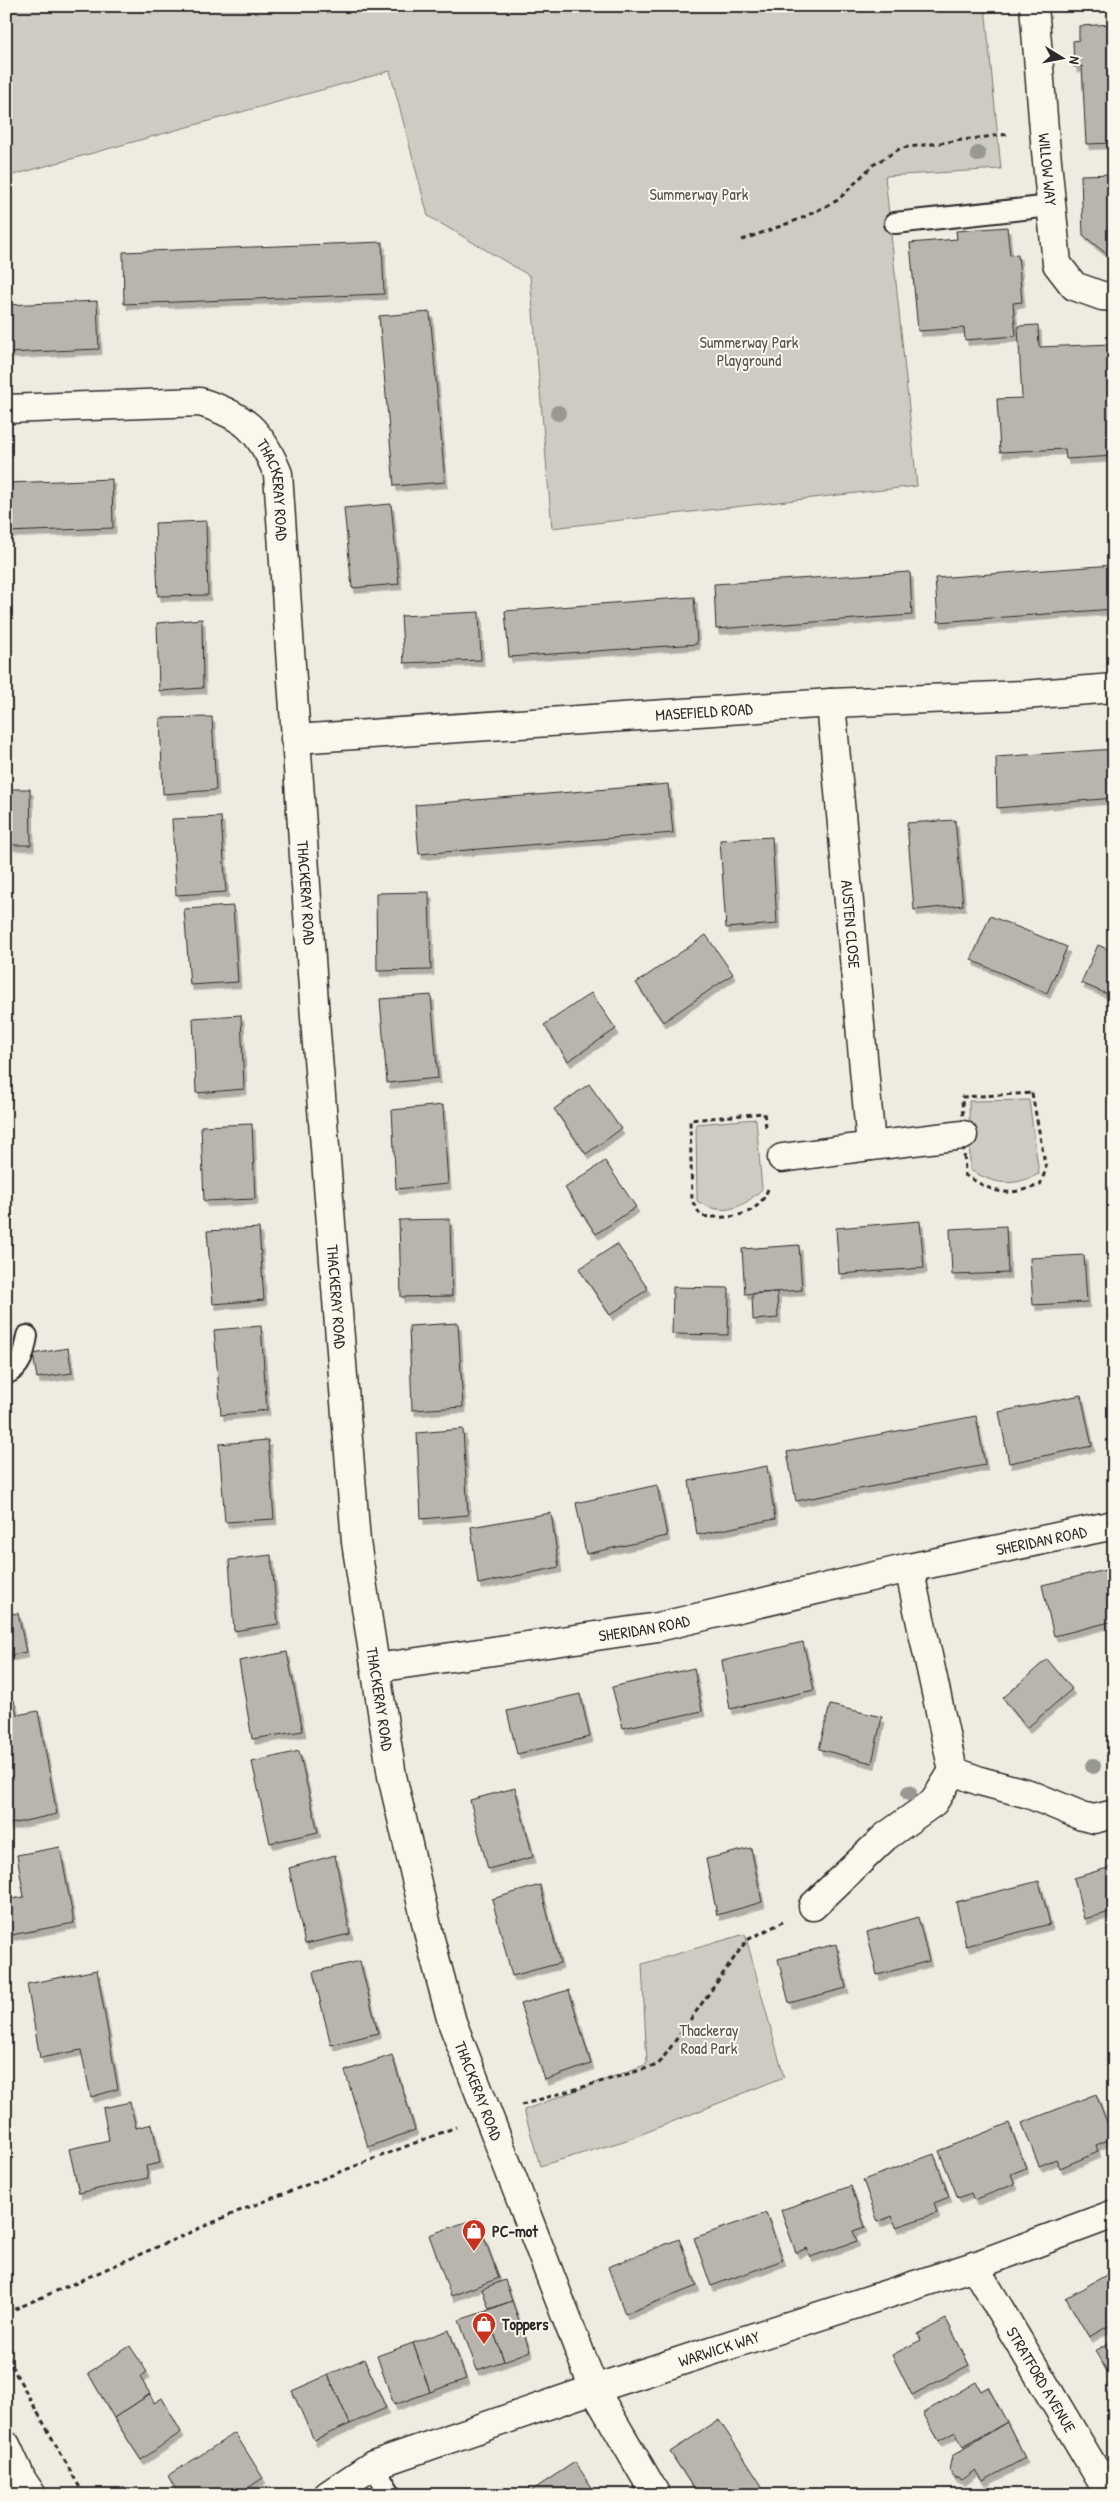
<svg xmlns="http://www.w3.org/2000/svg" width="1120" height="2501" viewBox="0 0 1120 2501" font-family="'Patrick Hand',sans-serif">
	<defs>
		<filter id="shadow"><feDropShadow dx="3" dy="5.5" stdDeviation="0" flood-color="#0004"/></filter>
	</defs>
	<rect width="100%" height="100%" fill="#eeebe0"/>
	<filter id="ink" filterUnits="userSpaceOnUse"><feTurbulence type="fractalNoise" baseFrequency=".02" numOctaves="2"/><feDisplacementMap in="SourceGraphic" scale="10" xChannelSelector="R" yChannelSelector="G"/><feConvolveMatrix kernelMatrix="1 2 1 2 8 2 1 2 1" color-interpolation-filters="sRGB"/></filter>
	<g filter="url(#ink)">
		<g fill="#cecbc2" stroke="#7c7b76">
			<polygon points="6,6 985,6 1001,169 885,176 917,486 552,528 530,276 428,216 390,71 6,177"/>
			<path d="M 1029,1100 L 1039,1174 C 1012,1187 996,1185 970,1170 L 969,1101 Z"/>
			<path d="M 756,1119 L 762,1189 C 742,1209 722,1217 697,1201 L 696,1124 Z"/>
			<polygon points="745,1934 784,2077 627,2140 540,2166 524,2110 647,2064 642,1964"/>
		</g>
		<g fill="#b8b5ae" stroke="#2b2b2b" filter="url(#shadow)">
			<polygon points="1114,24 1114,143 1086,144 1082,66 1074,67 1073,41 1079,40 1079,26"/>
			<polygon points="1114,174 1114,260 1083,235 1081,175"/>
			<polygon points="1007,227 1010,255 1018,254 1022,302 1013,303 1016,336 965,340 964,328 918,331 910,243 957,239 956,231"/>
			<polygon points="382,242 384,294 124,304 123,252"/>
			<polygon points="97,301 99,349 6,353 6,305"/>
			<polygon points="430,312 445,482 394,486 379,316"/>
			<polygon points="1038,325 1039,347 1112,344 1114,456 1066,459 1065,449 1000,452 997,399 1022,398 1018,326"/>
			<polygon points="112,479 113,528 6,532 6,483"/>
			<polygon points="391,504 399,584 352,588 344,508"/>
			<polygon points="206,521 208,595 158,596 155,523"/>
			<polygon points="1114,565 1114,609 938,622 935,578"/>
			<polygon points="910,572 912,615 716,629 714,584"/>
			<polygon points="694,597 697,644 509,657 505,611"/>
			<polygon points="479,612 481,660 404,663 401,616"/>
			<polygon points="202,619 203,688 159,691 157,623"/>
			<polygon points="212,717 216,790 163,794 160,718"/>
			<polygon points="1114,749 1114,798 997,808 996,757"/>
			<polygon points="668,784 673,833 419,854 415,805"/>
			<polygon points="6,789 30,789 31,845 6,845"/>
			<polygon points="221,817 226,892 176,895 172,819"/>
			<polygon points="955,820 963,905 914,910 907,823"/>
			<polygon points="772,837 777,924 726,928 720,840"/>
			<polygon points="429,892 431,970 377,971 376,893"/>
			<polygon points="233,906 238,982 190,985 184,909"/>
			<polygon points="990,916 1067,947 1047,993 971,960"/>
			<polygon points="706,935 733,974 663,1022 636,983"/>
			<polygon points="1098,945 1114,952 1114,997 1081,983"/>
			<polygon points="591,993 616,1029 568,1061 544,1025"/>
			<polygon points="431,995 438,1078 387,1083 380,999"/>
			<polygon points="241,1015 244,1089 196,1093 193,1018"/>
			<polygon points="589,1084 621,1129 586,1154 554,1109"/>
			<polygon points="443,1105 448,1184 396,1189 392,1110"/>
			<polygon points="252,1124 255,1199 204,1201 201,1126"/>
			<polygon points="605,1161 636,1207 596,1234 565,1188"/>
			<polygon points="450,1219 452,1296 401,1297 399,1220"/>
			<polygon points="920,1221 924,1268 839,1274 836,1228"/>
			<polygon points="1006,1226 1008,1273 952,1275 950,1229"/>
			<polygon points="259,1228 264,1300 213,1304 207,1231"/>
			<polygon points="617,1244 648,1289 610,1315 579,1269"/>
			<polygon points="799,1245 802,1290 745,1294 742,1249"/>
			<polygon points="1084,1255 1087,1302 1033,1305 1030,1258"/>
			<polygon points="673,1287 729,1288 728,1335 672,1334"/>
			<polygon points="777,1292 778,1318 753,1320 752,1294"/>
			<polygon points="6,1308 11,1338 6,1339"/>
			<polygon points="458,1323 463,1407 412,1410 409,1326"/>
			<polygon points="261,1326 267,1410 221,1415 214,1330"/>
			<polygon points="68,1348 72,1373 37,1378 33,1354"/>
			<polygon points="1110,1387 1114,1387 1114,1409"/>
			<polygon points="1081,1395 1092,1446 1009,1463 999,1412"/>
			<polygon points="976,1416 985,1465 796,1501 787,1452"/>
			<polygon points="463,1429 468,1515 421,1519 417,1433"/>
			<polygon points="268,1440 274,1519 225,1522 219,1444"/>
			<polygon points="767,1466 775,1519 697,1535 689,1481"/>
			<polygon points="657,1485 667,1536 586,1554 576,1503"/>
			<polygon points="551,1513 559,1567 478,1584 471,1527"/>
			<polygon points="271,1555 278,1624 234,1631 229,1560"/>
			<polygon points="1114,1568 1114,1621 1054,1636 1042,1585"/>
			<polygon points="18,1613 26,1652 6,1656 6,1615"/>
			<polygon points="803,1642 814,1690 730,1709 722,1661"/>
			<polygon points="287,1652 303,1731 252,1739 239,1661"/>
			<polygon points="1047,1659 1072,1689 1027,1728 1003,1698"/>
			<polygon points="694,1668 702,1711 623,1728 612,1687"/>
			<polygon points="580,1694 590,1737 517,1754 507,1711"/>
			<polygon points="14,1700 17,1715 38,1711 57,1814 6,1825 6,1702"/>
			<polygon points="830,1705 882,1717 872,1763 819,1749"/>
			<polygon points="299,1751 318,1832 270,1843 252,1762"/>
			<polygon points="515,1788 533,1857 488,1869 470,1800"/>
			<polygon points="60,1847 74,1923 11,1935 6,1900 24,1897 17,1855"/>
			<polygon points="751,1848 762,1902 717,1915 706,1859"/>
			<polygon points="335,1855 350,1934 305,1944 289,1868"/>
			<polygon points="1114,1866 1114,1911 1084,1919 1074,1878"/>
			<polygon points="1039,1881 1050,1924 966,1946 956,1902"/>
			<polygon points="540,1885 560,1963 512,1976 492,1899"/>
			<polygon points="918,1917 929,1961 877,1975 867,1932"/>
			<polygon points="836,1944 846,1988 789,2003 778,1959"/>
			<polygon points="360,1961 378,2033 331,2045 313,1972"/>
			<polygon points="97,1970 118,2089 91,2097 81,2050 40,2058 27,1984"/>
			<polygon points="569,1990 591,2064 545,2080 520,2004"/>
			<polygon points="392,2055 415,2130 368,2147 345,2071"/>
			<polygon points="1096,2094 1113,2138 1096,2145 1098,2152 1060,2168 1056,2159 1039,2166 1022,2123"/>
			<polygon points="130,2102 136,2128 152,2124 160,2163 146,2166 148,2178 79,2193 69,2149 109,2140 103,2108"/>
			<polygon points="1009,2123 1026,2168 1011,2174 1015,2184 974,2200 971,2193 958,2198 939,2151"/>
			<polygon points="934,2154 949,2197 934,2203 937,2213 896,2227 892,2216 878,2222 863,2180"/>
			<polygon points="851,2186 865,2227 853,2231 857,2241 810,2257 807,2248 796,2253 781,2210"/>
			<polygon points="766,2213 783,2260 711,2286 694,2238"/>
			<polygon points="477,2218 499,2278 451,2296 429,2235"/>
			<polygon points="679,2239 697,2286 625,2314 608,2267"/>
			<polygon points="1108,2274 1114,2284 1114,2323 1089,2337 1066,2298"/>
			<polygon points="505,2280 512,2301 489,2309 482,2289"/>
			<polygon points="512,2301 530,2351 504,2361 486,2311"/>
			<polygon points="486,2311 504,2361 477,2370 459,2320"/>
			<polygon points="946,2319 969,2365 912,2395 892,2355 921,2340 918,2334"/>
			<polygon points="449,2330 466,2379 430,2392 413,2343"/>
			<polygon points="1114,2340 1114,2383 1095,2351"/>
			<polygon points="413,2343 430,2392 394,2405 377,2356"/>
			<polygon points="130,2346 147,2372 140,2377 150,2394 114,2418 88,2373"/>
			<polygon points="364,2359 386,2408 350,2424 328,2375"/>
			<polygon points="328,2375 350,2424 314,2440 292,2391"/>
			<polygon points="976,2382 981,2391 988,2387 1007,2422 963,2447 955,2432 939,2441 923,2413"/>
			<polygon points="150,2394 154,2403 162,2398 181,2432 141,2460 114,2418"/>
			<polygon points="719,2420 762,2486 748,2495 698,2495 670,2452"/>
			<polygon points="1007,2422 1025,2458 983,2481 976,2470 962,2480 954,2477 949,2470 952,2456"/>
			<polygon points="235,2433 263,2478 237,2495 179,2495 168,2476"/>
			<polygon points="575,2462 597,2495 533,2495 531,2491"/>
			<polygon points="1028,2489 1032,2495 1019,2495"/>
		</g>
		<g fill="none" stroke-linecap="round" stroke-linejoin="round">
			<g stroke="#2b2b2b" stroke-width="24">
				<g id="service">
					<polyline points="895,223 1051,206"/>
					<path d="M 6,1374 C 22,1367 24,1352 27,1336"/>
					<polyline points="373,2465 391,2495"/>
				</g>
			</g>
			<g stroke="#2b2b2b" stroke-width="31">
				<g id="minor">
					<path id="s1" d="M 1034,6 L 1044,130 L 1057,264 L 1074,286 L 1102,296 L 1114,297"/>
					<path id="s2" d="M 6,409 L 200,402 C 245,416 261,431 278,474 L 316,1032 L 356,1542 L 392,1776 L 430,1939 L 452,2022 L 594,2389 L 656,2495"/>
					<path id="s3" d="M 831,703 L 871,1146 L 963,1135"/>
					<path id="s4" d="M 295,739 L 831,703 L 1023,695 L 1114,688"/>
					<polyline points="782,1158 871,1146"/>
					<polyline points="909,1568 953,1771 980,1781 1029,1794 1082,1816 1094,1819 1114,1814"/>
					<path id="s5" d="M 376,1668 L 658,1627 L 909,1568 L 1114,1525"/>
					<polyline points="813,1906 885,1837 934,1802 953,1771"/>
					<path id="s6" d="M 974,2266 L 1110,2495"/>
					<path id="s7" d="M 328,2495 L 373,2465 L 594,2389 L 974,2266 L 1114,2214"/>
				</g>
			</g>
			<g stroke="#2b2b2b" stroke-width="31">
				<polyline id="secondary" points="6,2445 22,2480 32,2495"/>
			</g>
			<g stroke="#2b2b2b" stroke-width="3" stroke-dasharray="5 4" stroke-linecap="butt">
				<polyline points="742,240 800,219 838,200 873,165 901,148 1009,134"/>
				<path d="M 1032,1093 L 1046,1169 L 1040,1185 C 1004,1197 997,1194 965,1175 L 962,1097 Z"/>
				<path d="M 766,1127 L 764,1113 L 690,1120 L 692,1201 L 701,1216 C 729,1219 757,1218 768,1189"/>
				<polyline points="521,2105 658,2065 747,1940 783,1922"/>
				<polyline points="6,2313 239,2211 456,2127"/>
				<polyline points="6,2348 12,2367 84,2495"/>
			</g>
			<use href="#service" stroke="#fbf7ec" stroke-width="20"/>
			<use href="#minor" stroke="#fbf7ec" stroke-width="28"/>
			<use href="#secondary" stroke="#fbf7ec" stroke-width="28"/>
		</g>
		<g fill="#999791">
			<circle cx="978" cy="154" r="8"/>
			<circle cx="558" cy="413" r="8"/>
			<circle cx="1093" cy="1766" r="8"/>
			<circle cx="909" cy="1793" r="8"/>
		</g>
	</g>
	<defs>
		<g id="shop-pin" transform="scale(1.25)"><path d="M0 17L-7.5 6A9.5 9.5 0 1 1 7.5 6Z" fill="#c8321e" stroke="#fbf7ec"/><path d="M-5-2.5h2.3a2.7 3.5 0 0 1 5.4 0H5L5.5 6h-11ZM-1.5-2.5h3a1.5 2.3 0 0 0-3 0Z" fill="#fff"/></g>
	</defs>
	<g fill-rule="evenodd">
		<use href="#shop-pin" x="474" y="2231"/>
		<use href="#shop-pin" x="484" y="2324"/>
	</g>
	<g text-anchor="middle" stroke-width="4" stroke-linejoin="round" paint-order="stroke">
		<g font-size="16" fill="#2b2b2b" stroke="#fbf7ec">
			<text dy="6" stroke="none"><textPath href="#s1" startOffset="164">WILLOW WAY</textPath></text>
			<text dy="6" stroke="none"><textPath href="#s2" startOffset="320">THACKERAY ROAD</textPath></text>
			<text dy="6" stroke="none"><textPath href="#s4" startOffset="410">MASEFIELD ROAD</textPath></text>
			<text dy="6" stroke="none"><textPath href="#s2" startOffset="725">THACKERAY ROAD</textPath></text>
			<text dy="6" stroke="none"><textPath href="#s3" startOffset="222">AUSTEN CLOSE</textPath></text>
			<text dy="6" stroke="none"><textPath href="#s2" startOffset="1130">THACKERAY ROAD</textPath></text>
			<text dy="6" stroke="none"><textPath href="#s5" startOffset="678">SHERIDAN ROAD</textPath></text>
			<text dy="6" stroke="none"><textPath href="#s5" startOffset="271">SHERIDAN ROAD</textPath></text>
			<text dy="6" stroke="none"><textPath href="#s2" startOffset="1535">THACKERAY ROAD</textPath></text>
			<text dy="6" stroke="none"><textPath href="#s2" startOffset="1940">THACKERAY ROAD</textPath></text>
			<text dy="6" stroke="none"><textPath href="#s7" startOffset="419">WARWICK WAY</textPath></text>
			<text dy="6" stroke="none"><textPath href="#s6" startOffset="132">STRATFORD AVENUE</textPath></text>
		</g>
		<g font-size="16" fill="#545351" stroke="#fbf7ec">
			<text x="699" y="200">Summerway Park</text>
			<text x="749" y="348">Summerway Park<tspan x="749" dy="18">Playground</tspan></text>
			<text x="709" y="2036">Thackeray<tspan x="709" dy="18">Road Park</tspan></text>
		</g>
		<g font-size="16" font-weight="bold" fill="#2b2b2b" stroke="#fbf7ec" text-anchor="start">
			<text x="492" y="2237">PC-mot</text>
			<text x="502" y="2330">Toppers</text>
		</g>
	</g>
	<rect width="1120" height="2501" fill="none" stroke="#fbf7ec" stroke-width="25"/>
	<rect x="12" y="12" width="1095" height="2476" fill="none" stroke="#2b2b2b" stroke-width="2" filter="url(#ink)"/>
	<g transform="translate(1062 58) rotate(100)" stroke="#fbf7ec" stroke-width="4" paint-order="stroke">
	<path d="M0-4L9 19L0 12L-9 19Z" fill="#2b2b2b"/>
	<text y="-8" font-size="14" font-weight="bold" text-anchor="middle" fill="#2b2b2b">N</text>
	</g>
</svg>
